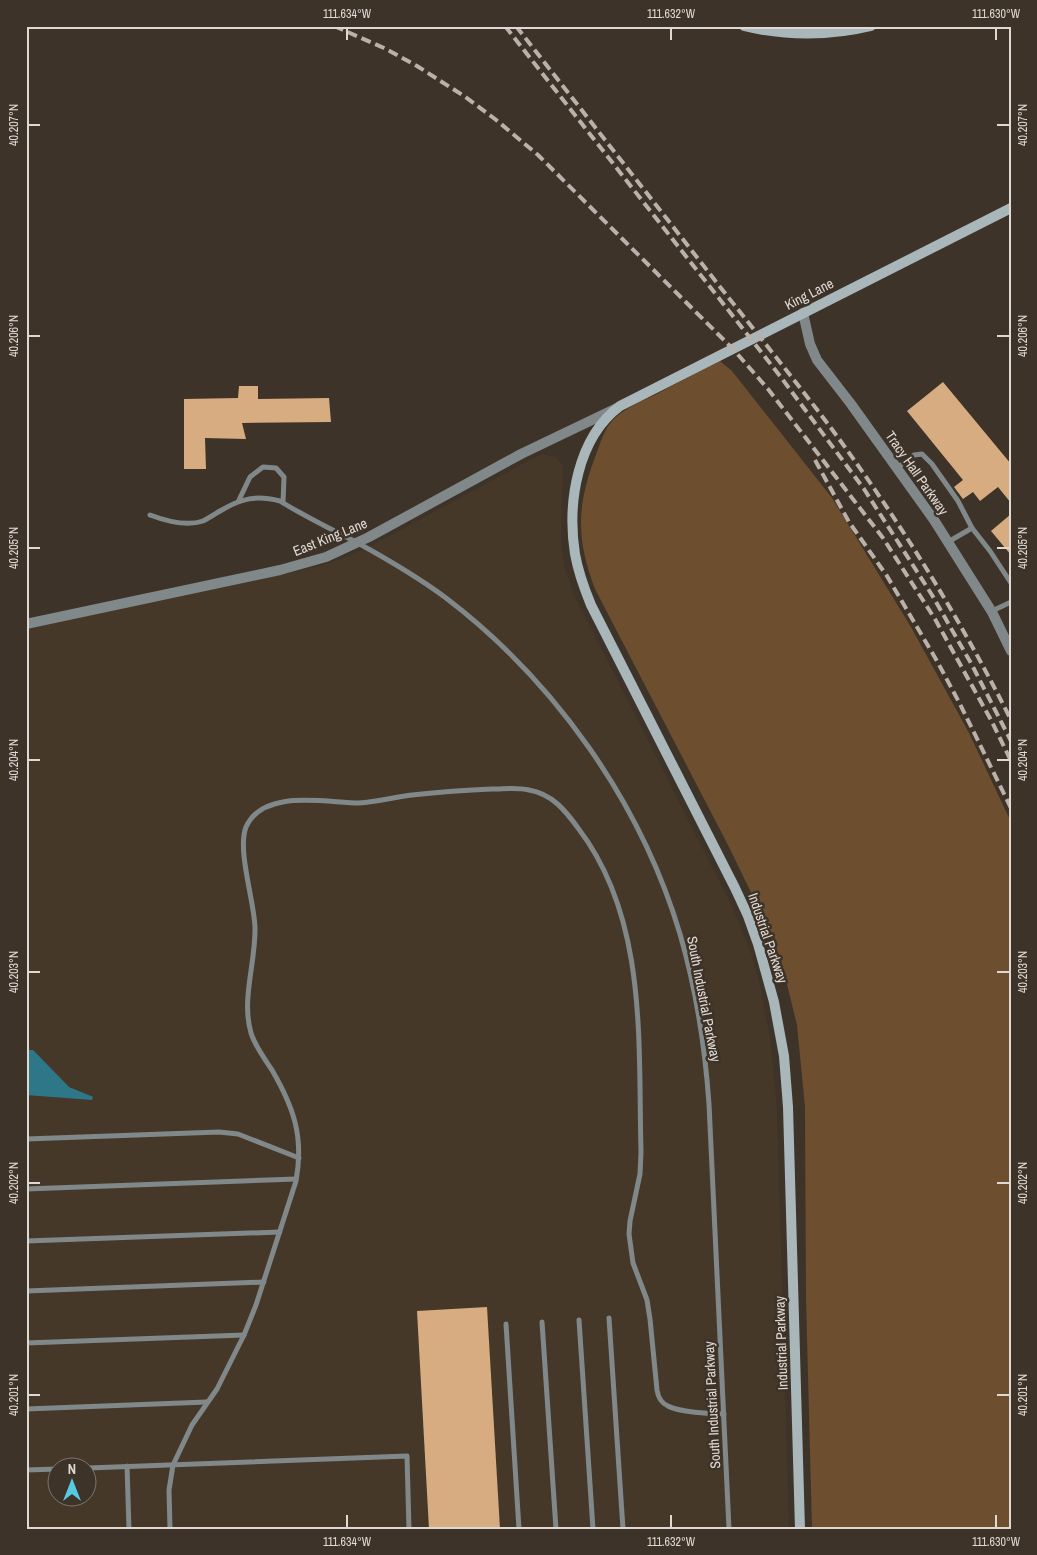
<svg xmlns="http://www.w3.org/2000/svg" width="1037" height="1555" viewBox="0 0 1037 1555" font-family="'Archivo Narrow',sans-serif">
	<rect width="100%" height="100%" fill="#3d3329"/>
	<path fill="#463828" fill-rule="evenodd" d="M 541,454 L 556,457 L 563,466 L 561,542 L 565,569 L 574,595 L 732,906 L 751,953 L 759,981 L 771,1043 L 777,1111 L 789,1529 L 26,1529 L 26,629 L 316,567 L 335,561 L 367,548 ZM 58,1468 L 88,1468 L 88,1498 L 58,1498 Z"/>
	<path fill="#6d4f2f" d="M 720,361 L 732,371 L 832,498 L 911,627 L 969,733 L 1011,822 L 1011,1529 L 812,1529 L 806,1298 L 805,1107 L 797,1025 L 781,960 L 760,911 L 729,847 L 595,589 C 575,536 577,504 597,452 C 601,440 606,426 615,418 C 626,408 641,401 655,395 C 676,383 698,372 720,361 Z"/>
	<polygon fill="#2d7788" points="26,1050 33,1050 36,1053 69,1087 91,1096 93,1097 92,1100 26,1095"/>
	<g fill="#d7ac81">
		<polygon points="943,382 1011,464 1011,503 998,487 980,501 973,492 963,499 954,487 963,480 907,411"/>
		<polygon points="239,386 258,386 258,399 329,398 331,422 242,423 246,439 205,438 206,469 184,469 184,399 238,398"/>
		<polygon points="1011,514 1011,555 991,531"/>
		<polygon points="487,1307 500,1529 429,1529 417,1311"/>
	</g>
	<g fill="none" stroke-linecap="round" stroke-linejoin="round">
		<g stroke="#80888a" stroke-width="5">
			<polyline points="897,468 914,455 922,454 932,464 958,501 972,528 990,551 1011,583"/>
			<polyline points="239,500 250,477 263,467 276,468 284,477 283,503"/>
			<path d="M 150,515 C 166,521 186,527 203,521 C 209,518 215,514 220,511 C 242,498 256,495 280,501 C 304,516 331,529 356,542 C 387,559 418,577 446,598 C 555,681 641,803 680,934 C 696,989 705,1047 709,1104 L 729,1529"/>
			<polyline points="948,542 972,528"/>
			<polyline points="992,611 1011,602"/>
			<polyline points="26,1139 219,1132 238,1134 299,1158"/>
			<polyline points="26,1189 296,1179"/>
			<polyline points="26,1241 280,1232"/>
			<polyline points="26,1291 264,1282"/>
			<polyline points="609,1318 623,1529"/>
			<polyline points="579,1320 593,1529"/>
			<polyline points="542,1322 556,1529"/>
			<polyline points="506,1324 519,1529"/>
			<polyline points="26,1343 244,1335"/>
			<polyline points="26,1409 207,1402"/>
			<polyline points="127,1466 129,1529"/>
			<polyline points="88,1468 407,1456 409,1529"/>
			<polyline points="26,1470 58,1469"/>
			<path d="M 170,1529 L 169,1490 L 173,1465 L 192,1425 L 217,1389 L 244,1335 L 256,1305 L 296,1181 C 304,1137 294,1108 272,1070 C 264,1058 255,1046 251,1033 C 241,999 256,962 255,927 C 254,900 237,850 246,827 C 263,788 327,803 359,803 C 377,802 395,797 412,795 C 439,792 465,790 492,789 C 504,789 517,787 529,790 C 552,794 565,810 578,828 C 648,919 638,1043 641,1152 L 640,1174 L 630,1221 L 629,1234 L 633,1263 L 647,1300 L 650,1319 L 657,1390 C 658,1397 661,1403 668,1406 C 678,1412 711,1414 724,1414"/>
		</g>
		<g stroke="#80888a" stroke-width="10">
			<polyline points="803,313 810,344 817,360 851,404 934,520 992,612 1011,651"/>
			<polyline points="26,624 280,570 326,557 369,537 521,454 617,408"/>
		</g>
		<g stroke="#a9b6ba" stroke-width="10">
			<path d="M 744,26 C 784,36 831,36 871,26"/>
			<path d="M 800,1529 L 788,1107 L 784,1056 L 774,1002 L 758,944 L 748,916 L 735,888 L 591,605 C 584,588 578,571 575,554 C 567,503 577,438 620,406 L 1011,208"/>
		</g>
		<g stroke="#b9b1aa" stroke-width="4" stroke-dasharray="10 5" stroke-linecap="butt">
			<polyline points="334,26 384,48 417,66 464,96 495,119 538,155 733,349 768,389 883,538 935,619 991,720 1011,761"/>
			<polyline points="505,26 780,376 864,489 932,595 972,665 1011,741"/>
			<path d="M 516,26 C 583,112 650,197 717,283 C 755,331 794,379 831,428 C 899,520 960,618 1011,720"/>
			<polyline points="815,460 849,522 887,576 937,661 960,704 1011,808"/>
		</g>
	</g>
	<path fill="none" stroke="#e0d9d3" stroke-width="2" d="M 347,28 L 347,40M 671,28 L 671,40M 996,28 L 996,40M 28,125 L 40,125M 997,125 L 1010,125M 28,336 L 40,336M 997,336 L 1010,336M 28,548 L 40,548M 997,548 L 1010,548M 28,760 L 40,760M 997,760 L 1010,760M 28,972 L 40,972M 997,972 L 1010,972M 28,1183 L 40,1183M 997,1183 L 1010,1183M 28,1395 L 40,1395M 997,1395 L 1010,1395M 347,1515 L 347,1528M 671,1515 L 671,1528M 996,1515 L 996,1528"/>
	<g text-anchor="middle" stroke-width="5" stroke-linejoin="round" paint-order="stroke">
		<g font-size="14" fill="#e0d9d3" stroke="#3d3329">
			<text transform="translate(809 294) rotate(-27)" y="5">King Lane</text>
			<text transform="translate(917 473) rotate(55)" y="5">Tracy Hall Parkway</text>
			<text transform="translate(330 537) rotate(-22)" y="5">East King Lane</text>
			<text transform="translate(768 938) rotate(71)" y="5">Industrial Parkway</text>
			<text transform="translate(704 999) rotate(79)" y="5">South Industrial Parkway</text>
			<text transform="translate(781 1343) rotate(-92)" y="5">Industrial Parkway</text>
			<text transform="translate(712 1405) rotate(-93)" y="5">South Industrial Parkway</text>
		</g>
	</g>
	<rect width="1037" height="1555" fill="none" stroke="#3d3329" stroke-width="55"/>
	<g transform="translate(72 1482)"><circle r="24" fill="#3d3329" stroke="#7e756d"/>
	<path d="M0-4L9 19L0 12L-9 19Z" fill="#57c9e3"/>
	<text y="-8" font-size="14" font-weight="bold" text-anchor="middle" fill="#e0d9d3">N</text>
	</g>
	<rect x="28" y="28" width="982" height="1500" fill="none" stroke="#e0d9d3" stroke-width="2"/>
	<g font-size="12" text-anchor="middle" fill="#e0d9d3">
		<text x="347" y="18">111.634°W</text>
		<text x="671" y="18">111.632°W</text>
		<text x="996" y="18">111.630°W</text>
		<text transform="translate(14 125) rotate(-90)" y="4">40.207°N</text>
		<text transform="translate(1023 125) rotate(-90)" y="4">40.207°N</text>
		<text transform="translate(14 336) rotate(-90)" y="4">40.206°N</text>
		<text transform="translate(1023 336) rotate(-90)" y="4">40.206°N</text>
		<text transform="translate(14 548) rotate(-90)" y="4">40.205°N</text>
		<text transform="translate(1023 548) rotate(-90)" y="4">40.205°N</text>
		<text transform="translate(14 760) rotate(-90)" y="4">40.204°N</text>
		<text transform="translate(1023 760) rotate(-90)" y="4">40.204°N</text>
		<text transform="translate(14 972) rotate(-90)" y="4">40.203°N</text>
		<text transform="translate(1023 972) rotate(-90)" y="4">40.203°N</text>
		<text transform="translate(14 1183) rotate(-90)" y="4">40.202°N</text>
		<text transform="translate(1023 1183) rotate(-90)" y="4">40.202°N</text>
		<text transform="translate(14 1395) rotate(-90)" y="4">40.201°N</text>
		<text transform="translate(1023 1395) rotate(-90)" y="4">40.201°N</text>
		<text x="347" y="1546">111.634°W</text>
		<text x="671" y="1546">111.632°W</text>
		<text x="996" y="1546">111.630°W</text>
	</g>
</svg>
